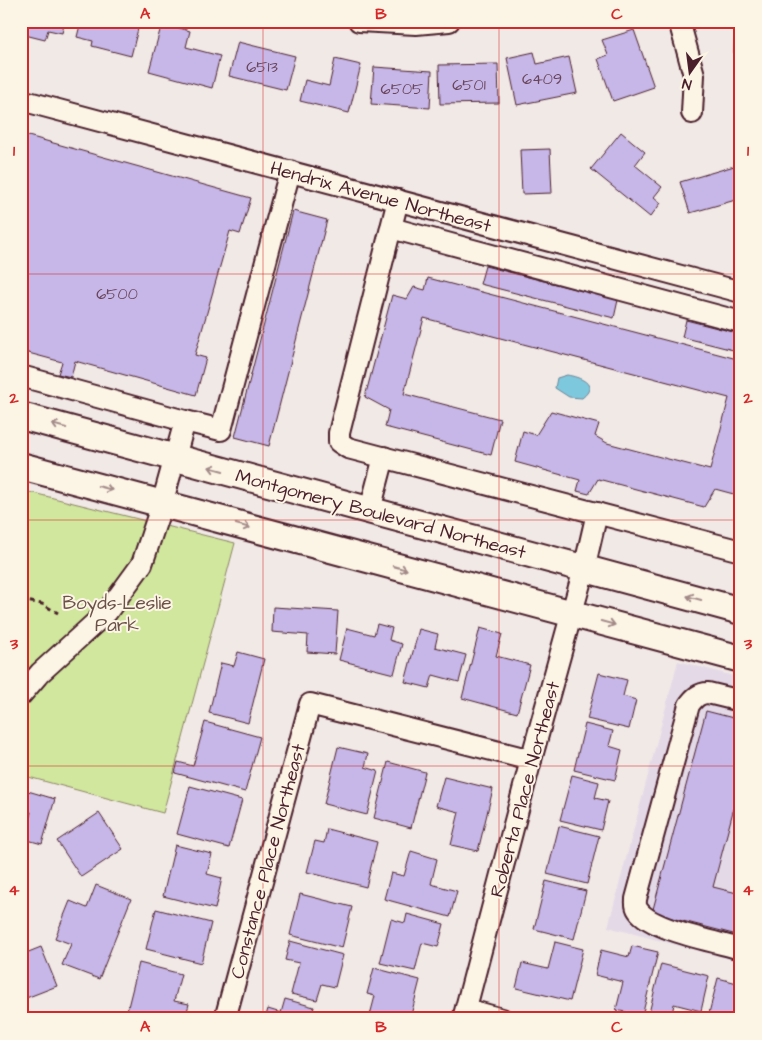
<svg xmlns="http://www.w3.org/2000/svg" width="762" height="1040" viewBox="0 0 762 1040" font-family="'Architects Daughter',sans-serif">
	<rect width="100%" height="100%" fill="#f1e9e6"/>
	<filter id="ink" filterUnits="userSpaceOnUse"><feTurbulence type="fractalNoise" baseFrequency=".02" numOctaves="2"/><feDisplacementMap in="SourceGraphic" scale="10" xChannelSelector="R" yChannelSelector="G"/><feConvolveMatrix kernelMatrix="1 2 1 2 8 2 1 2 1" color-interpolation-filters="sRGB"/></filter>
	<g filter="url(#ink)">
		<polygon fill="#e4dae7" points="678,661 741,678 741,962 608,927"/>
		<polygon fill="#d0e79d" stroke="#8d8364" points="21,490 235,543 163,813 21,775"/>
		<path fill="#7ec8de" stroke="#698496" d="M 567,375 C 579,377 600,384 582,398 L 569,397 L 555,388 L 557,378 Z"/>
		<g fill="#c6b7e8" stroke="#4a1f2b">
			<polygon points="21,21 65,21 62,33 48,30 45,40 21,34"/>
			<polygon points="81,21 140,21 131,56 92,46 93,41 77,37"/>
			<polygon points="735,21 741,21 741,53 734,53"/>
			<polygon points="162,23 190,31 186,47 220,56 212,88 149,71"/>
			<polygon points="634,30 654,87 613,101 598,59 608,55 602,40"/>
			<polygon points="238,42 295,56 286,90 229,76"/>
			<polygon points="534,52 537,64 569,57 577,93 517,105 507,58"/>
			<polygon points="335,59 361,65 349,113 300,101 305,80 329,86"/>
			<polygon points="498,64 499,103 440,104 439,65"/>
			<polygon points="374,67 432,71 430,108 371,104"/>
			<polygon points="621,132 645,152 635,165 662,187 654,197 661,203 650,217 591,169"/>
			<polygon points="21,134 251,198 240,234 230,231 195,355 206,358 196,395 75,361 71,377 58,374 62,362 21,351"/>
			<polygon points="550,149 552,193 522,194 520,150"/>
			<polygon points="741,164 741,191 737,192 739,199 690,213 680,182"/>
			<polygon points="293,211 327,220 269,446 235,437"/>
			<polygon points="485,266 618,300 614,318 480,284"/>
			<polygon points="428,278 741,360 738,373 741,375 741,496 715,489 704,507 598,479 589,494 577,491 580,480 515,462 523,431 536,435 551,411 599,424 595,436 607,443 710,470 729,398 424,318 404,394 500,419 491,455 385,427 389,410 365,397 392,295 407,299 414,287 425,290"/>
			<polygon points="686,320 741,334 741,352 682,337"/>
			<polygon points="273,607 338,611 335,654 307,652 308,635 272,632"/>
			<polygon points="377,624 392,628 389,640 402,644 394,674 339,660 347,628 374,635"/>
			<polygon points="480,628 502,634 496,656 530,665 517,713 462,698"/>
			<polygon points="419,629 438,634 435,647 466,655 459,682 433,675 429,688 405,682"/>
			<polygon points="238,652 264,659 248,723 209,713 221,663 234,666"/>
			<polygon points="599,673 627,680 623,696 636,700 629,729 587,719"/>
			<polygon points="706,711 741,720 741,781 713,887 741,894 741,936 652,913"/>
			<polygon points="205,722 260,737 245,792 175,773 178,762 193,766"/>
			<polygon points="585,724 613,731 609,746 622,750 615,780 574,770"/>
			<polygon points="338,747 368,754 365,767 378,771 367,815 324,804"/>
			<polygon points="388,762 425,772 411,828 374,818"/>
			<polygon points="572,775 599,782 595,798 608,801 601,830 560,820"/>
			<polygon points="444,777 493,789 478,851 451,845 459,812 436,806"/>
			<polygon points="190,786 242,800 229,848 177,834"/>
			<polygon points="21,789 55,799 42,844 24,839 31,812 21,809"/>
			<polygon points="99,813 123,849 81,877 57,841"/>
			<polygon points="559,826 599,836 587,884 547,874"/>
			<polygon points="327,829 377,842 366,887 307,872 315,841 324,843"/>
			<polygon points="175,845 212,854 207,874 222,878 215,909 163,896"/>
			<polygon points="411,851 437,859 431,884 457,891 450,917 384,899 391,873 404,876"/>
			<polygon points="546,881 586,891 574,939 534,929"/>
			<polygon points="96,885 131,899 99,979 62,965 71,944 55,938 70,901 87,908"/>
			<polygon points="300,894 352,907 342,948 290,935"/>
			<polygon points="156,909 211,923 201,963 146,949"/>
			<polygon points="407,914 444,924 438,947 422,943 415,971 380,963 391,919 405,923"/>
			<polygon points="290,941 343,955 335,987 322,984 317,1000 291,994 299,963 285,960"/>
			<polygon points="555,942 583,949 570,1001 516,988 522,963 548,969"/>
			<polygon points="632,946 658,952 642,1016 616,1010 623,982 595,975 601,950 629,957"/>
			<polygon points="41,947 57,986 21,1000 21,955"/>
			<polygon points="139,963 181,974 174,1001 189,1004 185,1019 142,1019 126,1015"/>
			<polygon points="661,964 709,976 701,1011 674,1004 671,1019 649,1013"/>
			<polygon points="374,968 420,980 410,1019 369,1019 375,996 367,994"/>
			<polygon points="718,978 741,984 741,1019 715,1019 708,1017"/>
			<polygon points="285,999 314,1007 311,1019 265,1019 268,1009 281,1013"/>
		</g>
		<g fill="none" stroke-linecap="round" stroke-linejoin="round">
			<g stroke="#4a1f2b" stroke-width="24">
				<g id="minor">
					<polyline points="359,21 416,24 449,21"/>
					<polyline points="679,21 694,75 692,113"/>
					<polyline points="21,100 741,292"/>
					<polyline points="398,200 339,433 339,442 348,448 741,551"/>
					<polyline points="391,228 741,322"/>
					<polyline points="21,376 185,421 162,504 142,564 107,612 40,673 21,695"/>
					<polyline points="185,421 221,430 290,171"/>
					<polyline points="370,510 384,457"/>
					<path d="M 741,701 L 708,693 C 699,693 694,698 689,705 L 636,899 C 636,903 635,906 638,910 C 651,930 717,942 741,949"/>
					<polyline points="466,1009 502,1019"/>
					<polyline points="225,1019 310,704 531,760"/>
					<polyline points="463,1019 531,760 584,569 597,513"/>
				</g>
			</g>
			<g stroke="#4a1f2b" stroke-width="30">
				<g id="major">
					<polyline points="21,416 741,611"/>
					<polyline points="21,466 741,659"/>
				</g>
			</g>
			<polyline stroke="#4a1f2b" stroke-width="3" stroke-dasharray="5 4" stroke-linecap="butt" points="21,600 42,604 58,613"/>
			<use href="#minor" stroke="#fcf5e5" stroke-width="20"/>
			<use href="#major" stroke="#fcf5e5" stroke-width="26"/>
		</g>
		<defs><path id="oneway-shaft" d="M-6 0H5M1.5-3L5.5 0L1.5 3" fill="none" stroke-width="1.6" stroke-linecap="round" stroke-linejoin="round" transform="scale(1.25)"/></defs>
		<g stroke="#a38a88">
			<use href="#oneway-shaft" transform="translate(59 426) rotate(-165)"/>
			<use href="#oneway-shaft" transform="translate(216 469) rotate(-165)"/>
			<use href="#oneway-shaft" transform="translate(105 488) rotate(15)"/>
			<use href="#oneway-shaft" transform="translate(243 526) rotate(15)"/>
			<use href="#oneway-shaft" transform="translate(400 568) rotate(15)"/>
			<use href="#oneway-shaft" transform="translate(694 598) rotate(-165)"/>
			<use href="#oneway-shaft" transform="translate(608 623) rotate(15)"/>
		</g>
	</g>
	<path fill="none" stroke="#d62828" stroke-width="1" stroke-opacity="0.55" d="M 263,21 L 263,1019M 499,21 L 499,1019M 21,274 L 741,274M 21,520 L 741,520M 21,766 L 741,766"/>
	<g text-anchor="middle" stroke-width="4" stroke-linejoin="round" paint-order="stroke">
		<g font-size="16" fill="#69455a">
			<text x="262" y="72">6513</text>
			<text x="542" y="84">6409</text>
			<text x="469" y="90">6501</text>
			<text x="402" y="94">6505</text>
			<text x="117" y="299">6500</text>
		</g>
		<g font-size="19" fill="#4a1f2b" stroke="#fcf5e5">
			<text transform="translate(381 196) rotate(15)" y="7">Hendrix Avenue Northeast</text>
			<text transform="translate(381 513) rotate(15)" y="7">Montgomery Boulevard Northeast</text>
			<text transform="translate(524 789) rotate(-75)" y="7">Roberta Place Northeast</text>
			<text transform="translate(267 861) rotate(-75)" y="7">Constance Place Northeast</text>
		</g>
		<g font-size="19" fill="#6c5148" stroke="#fcf5e5">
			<text x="117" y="609">Boyds-Leslie<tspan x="117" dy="22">Park</tspan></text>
		</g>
	</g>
	<rect width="762" height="1040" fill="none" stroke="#fcf5e5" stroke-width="55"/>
	<g transform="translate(690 72) rotate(194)" stroke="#fcf5e5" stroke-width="4" paint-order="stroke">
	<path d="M0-4L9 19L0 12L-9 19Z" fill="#4a1f2b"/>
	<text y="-8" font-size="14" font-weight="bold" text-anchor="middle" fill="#4a1f2b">N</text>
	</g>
	<rect x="28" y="28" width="706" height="984" fill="none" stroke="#d62828" stroke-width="2"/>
	<g font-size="16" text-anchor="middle" font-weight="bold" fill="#d62828">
		<text x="145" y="19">A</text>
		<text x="381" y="19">B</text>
		<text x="617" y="19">C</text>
		<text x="14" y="156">1</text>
		<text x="748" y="156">1</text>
		<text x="14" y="403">2</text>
		<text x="748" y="403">2</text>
		<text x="14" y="649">3</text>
		<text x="748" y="649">3</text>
		<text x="14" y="895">4</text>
		<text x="748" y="895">4</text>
		<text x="145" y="1032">A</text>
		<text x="381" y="1032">B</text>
		<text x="617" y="1032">C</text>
	</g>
</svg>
